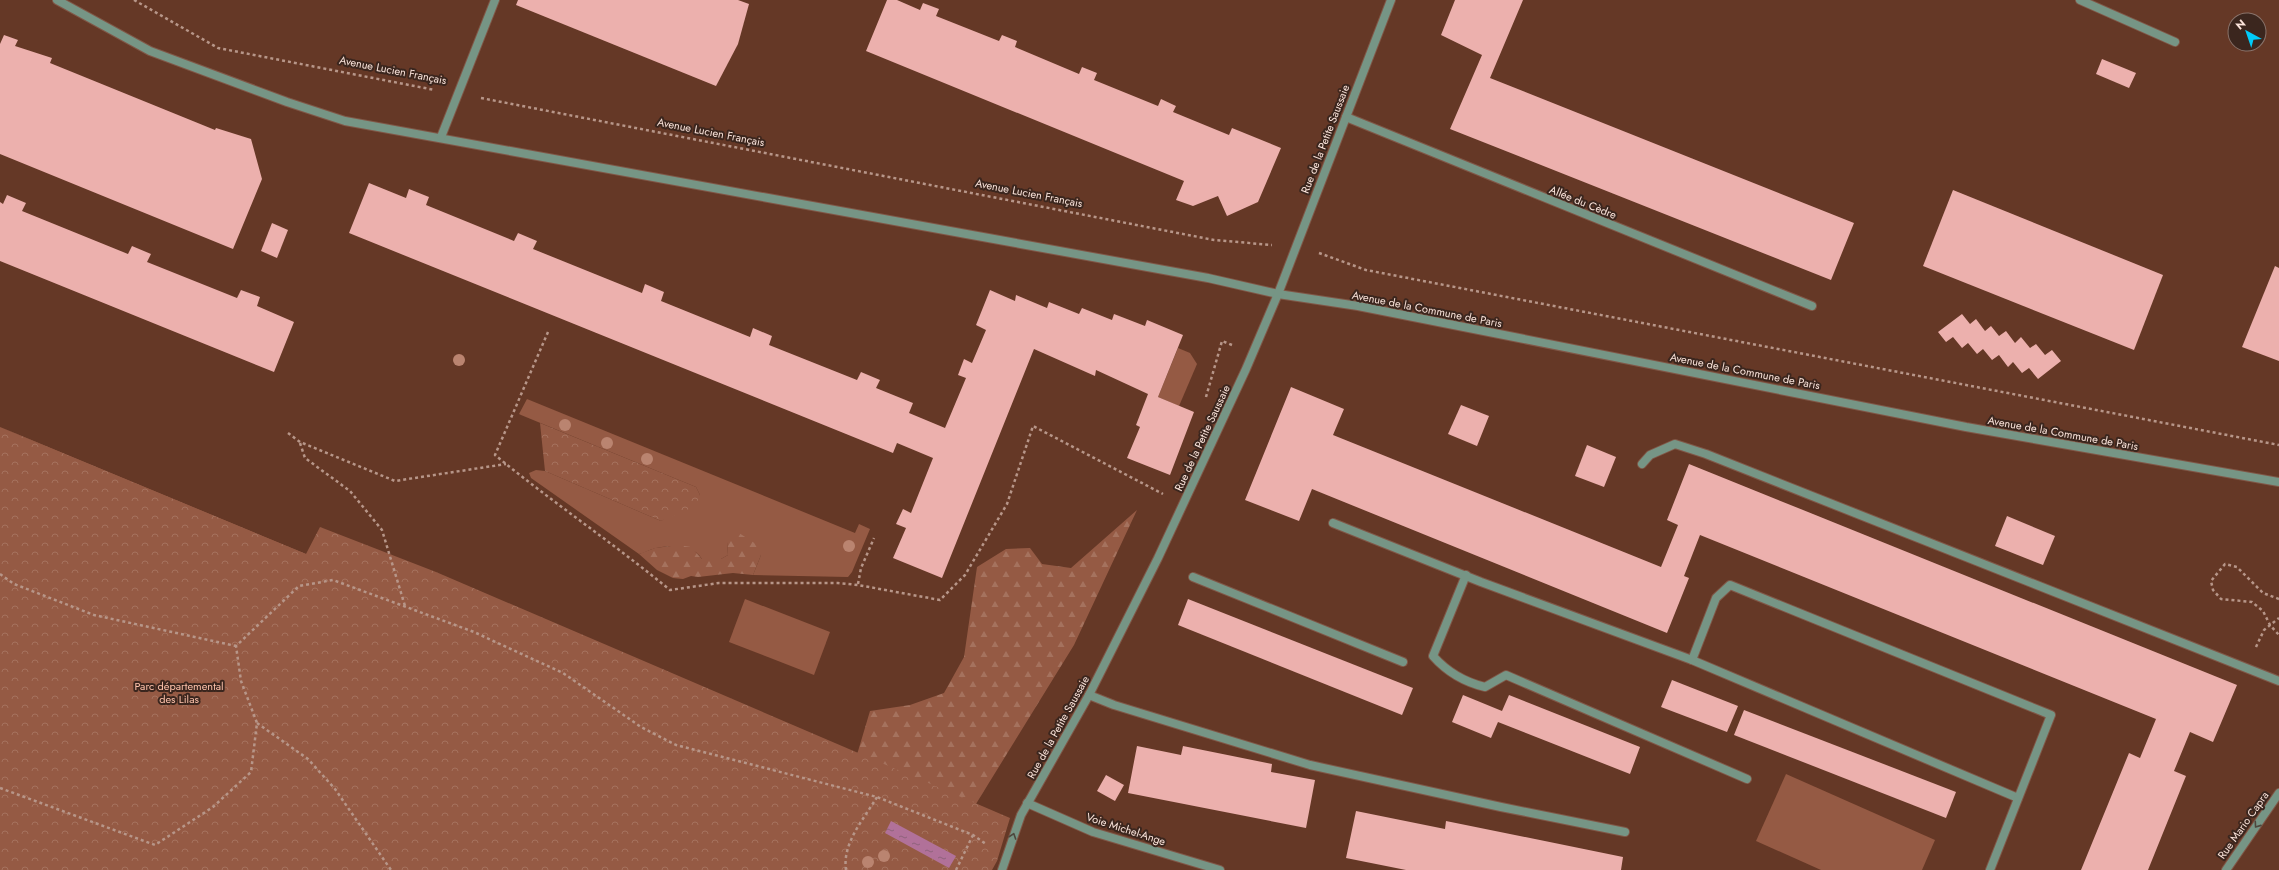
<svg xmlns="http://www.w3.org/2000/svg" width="2279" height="870" viewBox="0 0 2279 870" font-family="Jost,sans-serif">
	<defs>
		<pattern id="forest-firs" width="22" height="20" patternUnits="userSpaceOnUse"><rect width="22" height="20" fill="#955a44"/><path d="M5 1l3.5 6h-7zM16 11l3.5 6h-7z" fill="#a5725e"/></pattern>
		<pattern id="park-crowns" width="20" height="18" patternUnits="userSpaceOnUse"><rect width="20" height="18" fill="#955a44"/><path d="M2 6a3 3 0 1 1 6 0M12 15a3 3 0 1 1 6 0" fill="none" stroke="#a5725e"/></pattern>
		<pattern id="water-ripples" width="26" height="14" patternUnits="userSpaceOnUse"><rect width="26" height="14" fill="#b17199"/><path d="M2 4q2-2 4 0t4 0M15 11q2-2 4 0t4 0" fill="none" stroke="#8e627b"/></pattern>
	</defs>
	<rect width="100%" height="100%" fill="#653826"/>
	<g fill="#955a44">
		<polygon points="1178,348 1190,353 1197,364 1179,406 1158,397"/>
		<path d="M 527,399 L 855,533 L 859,524 L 870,529 L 852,572 L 848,577 L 753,575 L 761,555 L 727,542 L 728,555 L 721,559 L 702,559 C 692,543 672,545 656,548 C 650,549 645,553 639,554 L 531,478 L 529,473 L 536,470 L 545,471 L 661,521 L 700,495 L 696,487 L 521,415 L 519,414 Z"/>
		<polygon points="745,599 830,632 814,675 729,642"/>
		<polygon points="1786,774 1935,840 1922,870 1821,870 1756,841"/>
	</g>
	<g fill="url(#forest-firs)">
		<polygon points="0,427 306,554 856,758 870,711 910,705 944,693 964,657 977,567 1006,549 1030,548 1042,564 1071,568 1137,510 1074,645 971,812 790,766"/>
		<polygon points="739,533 759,546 761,555 753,575 733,573 698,577 691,576 683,579 673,578 657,570 639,554 655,548 679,545 691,547 702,559 721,559 728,555 727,542"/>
	</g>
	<g fill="url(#park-crowns)">
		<polygon points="540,423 696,487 700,495 696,506 661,521 545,471"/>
		<polygon points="0,427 306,554 320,527 436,572 1010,818 997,861 992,870 0,870"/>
	</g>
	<polygon fill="url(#water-ripples)" points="891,821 956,856 949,868 885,833"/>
	<g fill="#ecb0ad">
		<polygon points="518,0 738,0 749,4 738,44 716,86 516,5"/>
		<polygon points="887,0 897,0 920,10 923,3 939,9 936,16 999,41 1002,35 1017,41 1015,47 1079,74 1082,67 1097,73 1094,80 1158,106 1161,99 1176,106 1173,112 1229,135 1232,128 1281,148 1258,202 1227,216 1218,196 1193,206 1176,200 1184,181 866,51"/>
		<polygon points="1455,0 1523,0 1490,78 1854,223 1831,280 1450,129 1482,55 1441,35"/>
		<polygon points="4,35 18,40 15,46 52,58 50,63 215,130 216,128 251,139 262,179 233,249 0,154 0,44"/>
		<polygon points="2102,59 2136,73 2129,88 2096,74"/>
		<polygon points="369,183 406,198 409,189 429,197 426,205 514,241 518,233 537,241 533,249 642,293 645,284 664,292 661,301 750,337 753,328 772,336 769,345 857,380 861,372 880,380 876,388 913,403 909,413 945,428 966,378 958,375 964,359 972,363 986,330 976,325 990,290 1015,301 1016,295 1047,308 1049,302 1079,314 1082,308 1112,320 1114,314 1145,326 1147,320 1183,335 1158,397 1194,412 1170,475 1127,458 1140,427 1136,425 1148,394 1096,370 1095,376 1034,349 942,578 893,558 906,528 896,524 903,509 911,513 933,458 897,443 893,453 349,233"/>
		<polygon points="1953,190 2163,275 2134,350 1923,266"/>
		<polygon points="7,195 26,203 22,211 128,254 132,246 151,254 147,262 237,298 241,290 260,297 257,306 294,322 274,372 0,261 0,202 3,204"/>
		<polygon points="272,223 288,230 277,258 261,251"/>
		<polygon points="2275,266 2279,268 2279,361 2242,347"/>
		<polygon points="1962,314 1970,324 1976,319 1985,331 1991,326 1999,336 2006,331 2015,343 2021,337 2030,348 2036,344 2045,355 2052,350 2061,361 2038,379 2029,368 2022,373 2013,362 2008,367 1999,355 1992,360 1983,349 1977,354 1968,343 1962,348 1953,337 1946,342 1938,332"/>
		<polygon points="1291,387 1344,409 1333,435 1661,567 1678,525 1667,520 1689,464 2237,685 2213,742 2190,732 2174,771 2186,776 2148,870 2081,870 2129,753 2140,758 2156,719 1700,535 1684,576 1689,578 1667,633 1312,489 1299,521 1245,500"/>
		<polygon points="1461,405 1489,416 1477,446 1448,434"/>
		<polygon points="1587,445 1616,457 1604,487 1575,476"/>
		<polygon points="2007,516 2055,536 2043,565 1995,546"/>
		<polygon points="1188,599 1413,688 1402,715 1178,625"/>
		<polygon points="1672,680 1738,706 1727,732 1661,707"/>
		<polygon points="1463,695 1502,711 1509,695 1640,747 1630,774 1498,722 1491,738 1452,722"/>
		<polygon points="1744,710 1956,792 1946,818 1734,735"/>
		<polygon points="1137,746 1181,755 1183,746 1272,764 1271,772 1315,780 1306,828 1128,793"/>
		<polygon points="1106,775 1124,785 1115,801 1097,791"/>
		<polygon points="1356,811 1445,829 1446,821 1623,857 1621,870 1406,870 1346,858"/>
	</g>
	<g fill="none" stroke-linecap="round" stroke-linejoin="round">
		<g stroke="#805747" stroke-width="10">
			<g id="lane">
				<polyline points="2080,0 2175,42"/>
				<polyline points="1346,117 1812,306"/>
				<polyline points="1642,464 1650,455 1675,444 1706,454 2279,681"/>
				<polyline points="1333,523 1481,582 1692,660 2018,798"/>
				<path d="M 1466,575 L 1433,656 C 1448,673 1464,682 1485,687 L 1506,675 L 1747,779"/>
				<polyline points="1193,577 1403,662"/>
				<polyline points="1692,660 1716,598 1730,585 2051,715 1990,870"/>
				<polyline points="1089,695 1114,705 1310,765 1501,807 1625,832"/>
			</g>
		</g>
		<g stroke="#805747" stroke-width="10">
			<g id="street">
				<polyline points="57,0 150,51 287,102 345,121 1208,278 1278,294 1358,306 1966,427 2279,482"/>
				<polyline points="441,137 495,0"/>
				<polyline points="1027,803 1093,832 1220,870"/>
				<polyline points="1002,870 1021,815 1089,695 1158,558 1246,369 1278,294 1391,0"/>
				<polyline points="2226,870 2279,793"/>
			</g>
		</g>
		<g stroke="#b79689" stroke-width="2.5" stroke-dasharray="3 3" stroke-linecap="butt">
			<polyline points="134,0 218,48 435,90"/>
			<polyline points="481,98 1214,240 1272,245"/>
			<polyline points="1319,253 1366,270 2279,445"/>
			<path d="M 548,332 L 495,455 C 552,502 613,543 670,590 L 719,583 L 838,583 L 858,585 L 940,600 L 965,575 L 1007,504 L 1033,426 L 1163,494"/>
			<polyline points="1206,397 1222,341 1232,345"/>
			<polyline points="288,433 300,442 395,481 506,464"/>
			<polyline points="300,443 305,458 350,491 382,530 405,606"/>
			<polyline points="0,574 14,584 94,615 236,646"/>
			<polyline points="858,584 861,568 874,538"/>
			<polyline points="2279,599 2263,593 2237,567 2225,564 2211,581 2213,590 2221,599 2252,602 2263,611 2270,625 2279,635"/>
			<polyline points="2256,647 2264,630 2279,618"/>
			<polyline points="257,723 308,759 335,789 391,870"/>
			<polyline points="0,788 155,845 213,807 251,772 257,723 241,681 236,646 299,586 333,580 474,632 563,673 641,727 676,745 877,797 973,835 986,844"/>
			<path d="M 846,870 C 842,843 864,819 877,797"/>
			<polyline points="956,870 973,835"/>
		</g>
		<use href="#lane" stroke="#769585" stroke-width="8"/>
		<use href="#street" stroke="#769585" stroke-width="8"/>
	</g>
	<g fill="#ba8470">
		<circle cx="459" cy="360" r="6"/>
		<circle cx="565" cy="425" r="6"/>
		<circle cx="607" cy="443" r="6"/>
		<circle cx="647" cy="459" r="6"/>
		<circle cx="849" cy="546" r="6"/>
		<circle cx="884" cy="856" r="6"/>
		<circle cx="868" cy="862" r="6"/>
	</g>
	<defs><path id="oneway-chevron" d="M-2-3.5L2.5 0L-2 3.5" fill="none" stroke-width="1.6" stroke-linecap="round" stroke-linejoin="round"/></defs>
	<g stroke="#4d473d">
		<use href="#oneway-chevron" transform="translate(2257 825) rotate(125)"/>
		<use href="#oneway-chevron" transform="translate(1013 836) rotate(-71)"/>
	</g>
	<g text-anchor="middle" stroke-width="4" stroke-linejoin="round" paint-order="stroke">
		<g font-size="11" fill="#fce5dc" stroke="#3b261e">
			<text transform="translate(393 70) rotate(11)" y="4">Avenue Lucien Français</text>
			<text transform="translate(711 132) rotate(11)" y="4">Avenue Lucien Français</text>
			<text transform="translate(1325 139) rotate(-69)" y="4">Rue de la Petite Saussaie</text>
			<text transform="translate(1029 193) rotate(11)" y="4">Avenue Lucien Français</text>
			<text transform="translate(1583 202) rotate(22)" y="4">Allée du Cèdre</text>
			<text transform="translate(1427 309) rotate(11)" y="4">Avenue de la Commune de Paris</text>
			<text transform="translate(1745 371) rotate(11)" y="4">Avenue de la Commune de Paris</text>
			<text transform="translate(2063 433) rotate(10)" y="4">Avenue de la Commune de Paris</text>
			<text transform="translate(1202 438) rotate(-65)" y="4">Rue de la Petite Saussaie</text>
			<text transform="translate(1058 727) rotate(-61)" y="4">Rue de la Petite Saussaie</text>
			<text transform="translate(2243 825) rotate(-55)" y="4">Rue Mario Capra</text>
			<text transform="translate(1126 829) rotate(18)" y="4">Voie Michel-Ange</text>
		</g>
		<g font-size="11" fill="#ffc3ac" stroke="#3b261e">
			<text x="179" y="690">Parc départemental<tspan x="179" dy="13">des Lilas</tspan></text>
		</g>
	</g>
	<g transform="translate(2247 32) rotate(320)"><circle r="19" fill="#3b261e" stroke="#88726a"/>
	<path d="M0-3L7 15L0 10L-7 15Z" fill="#01cbf9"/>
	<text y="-6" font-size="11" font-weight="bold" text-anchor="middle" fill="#fce5dc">N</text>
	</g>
</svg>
